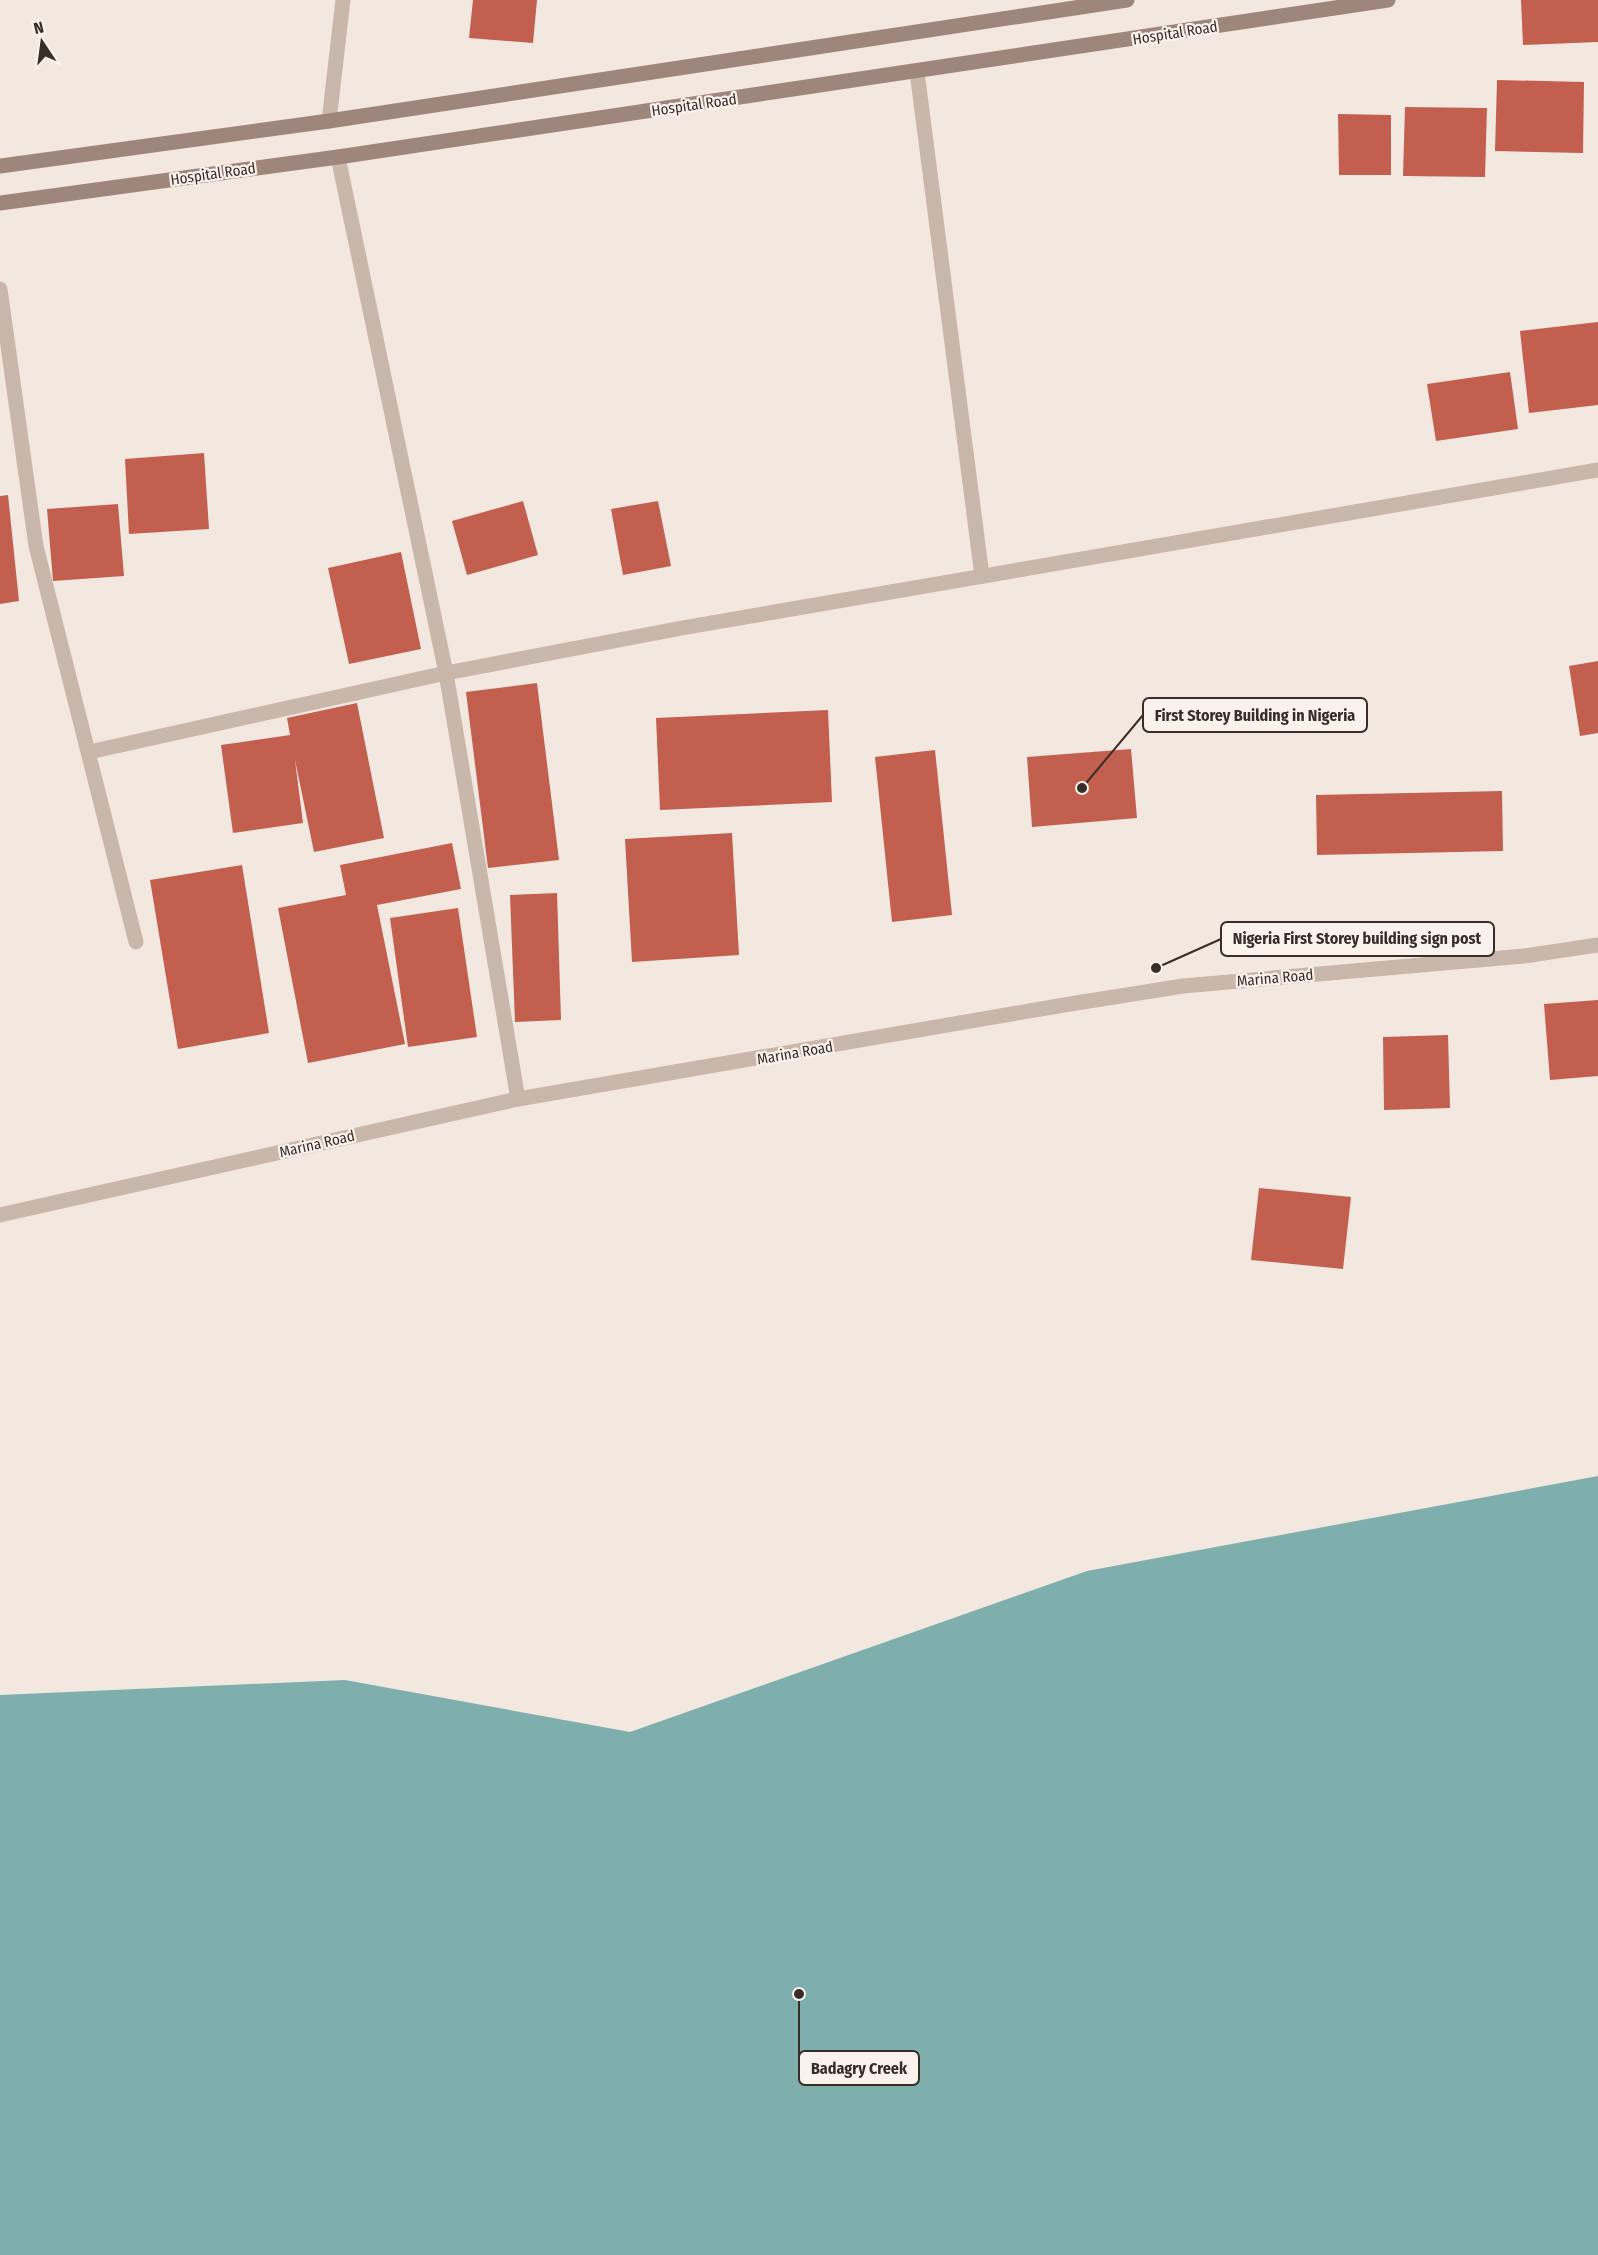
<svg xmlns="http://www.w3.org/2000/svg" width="1598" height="2255" viewBox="0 0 1598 2255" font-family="'Fira Sans Condensed',sans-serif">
	<rect width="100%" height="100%" fill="#f2e8e0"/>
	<polygon fill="#7fafac" points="1598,1476 1598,2255 0,2255 0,1695 345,1680 630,1732 1087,1571"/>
	<g fill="#c25f4e">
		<polygon points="473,0 537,0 533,43 469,38"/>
		<polygon points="1521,0 1598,0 1598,42 1523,45"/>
		<polygon points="1497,80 1584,82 1583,153 1495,151"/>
		<polygon points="1405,107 1487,108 1485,177 1403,176"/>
		<polygon points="1338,114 1391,115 1391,175 1339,175"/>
		<polygon points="1598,322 1598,405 1529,413 1520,331"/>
		<polygon points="1510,372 1518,429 1436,441 1427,384"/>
		<polygon points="204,453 209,529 129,534 125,459"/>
		<polygon points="8,495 19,601 0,604 0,496"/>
		<polygon points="523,501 538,555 467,575 452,521"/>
		<polygon points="658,501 671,566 623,575 611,509"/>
		<polygon points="118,504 124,576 53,581 47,509"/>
		<polygon points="401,552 421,649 349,664 328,568"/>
		<polygon points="1598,661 1598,733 1580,736 1569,666"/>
		<polygon points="537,683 559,860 488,868 466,692"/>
		<polygon points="357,703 384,838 314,852 295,760 303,823 233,833 221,745 290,735 287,718"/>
		<polygon points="828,710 832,802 660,810 656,718"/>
		<polygon points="1131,749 1137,818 1032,827 1027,757"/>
		<polygon points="935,750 952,915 892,922 875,757"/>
		<polygon points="1502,791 1503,851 1317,855 1316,795"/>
		<polygon points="732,833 739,955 632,962 625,839"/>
		<polygon points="452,843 461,889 377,905 405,1044 308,1063 278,908 346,895 340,865"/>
		<polygon points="242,865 269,1033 178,1049 150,880"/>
		<polygon points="557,893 561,1020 515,1022 510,895"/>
		<polygon points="458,908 477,1037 408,1047 390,918"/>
		<polygon points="1598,1000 1598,1076 1550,1080 1544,1004"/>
		<polygon points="1448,1035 1450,1108 1384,1110 1383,1037"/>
		<polygon points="1259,1188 1351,1197 1343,1269 1251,1260"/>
	</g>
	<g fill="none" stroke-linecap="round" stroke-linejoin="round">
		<polyline stroke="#cab7ac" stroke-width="15" points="329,121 343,0"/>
		<g stroke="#cab7ac" stroke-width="15">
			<polyline points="917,72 982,576"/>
			<polyline points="338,157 446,673 518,1099"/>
			<polyline points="0,289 36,546 136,942"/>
			<polyline points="89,752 446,673 682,628 1598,470"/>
			<polyline points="0,1215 518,1099 1064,1005 1183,986 1524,956 1598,945"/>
		</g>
		<g stroke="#9e867d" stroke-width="15">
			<polyline points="0,166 329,121 1127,0"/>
			<polyline points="0,203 338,157 1388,0"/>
		</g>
	</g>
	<g text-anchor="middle" stroke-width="4.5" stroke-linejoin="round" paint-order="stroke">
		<g font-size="15" fill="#392d2a" stroke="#faf2ec">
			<text transform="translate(1175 33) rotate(-9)" y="5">Hospital Road</text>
			<text transform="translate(694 105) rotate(-8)" y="5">Hospital Road</text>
			<text transform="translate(213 174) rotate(-8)" y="5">Hospital Road</text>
			<text transform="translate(1275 978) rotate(-5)" y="5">Marina Road</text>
			<text transform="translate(795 1053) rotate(-10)" y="5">Marina Road</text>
			<text transform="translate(317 1144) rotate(-13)" y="5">Marina Road</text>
		</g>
	</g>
	<path fill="none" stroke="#392d2a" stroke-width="2" d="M1082 788L1143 715M1156 968L1221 939M799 1994L799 2068"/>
	<g fill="#392d2a" stroke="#faf2ec" stroke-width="2">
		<circle cx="1082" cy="788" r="6"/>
		<circle cx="1156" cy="968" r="6"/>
		<circle cx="799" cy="1994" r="6"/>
	</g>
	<g fill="#faf2ec" stroke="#392d2a" stroke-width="2">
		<rect x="1143" y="698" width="224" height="34" rx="6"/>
		<rect x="1221" y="922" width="273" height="34" rx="6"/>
		<rect x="799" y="2051" width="120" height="34" rx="6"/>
	</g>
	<g font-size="16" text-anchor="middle" font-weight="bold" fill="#392d2a">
		<text x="1255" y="721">First Storey Building in Nigeria</text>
		<text x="1357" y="944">Nigeria First Storey building sign post</text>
		<text x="859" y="2074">Badagry Creek</text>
	</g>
	<g transform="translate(42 42) rotate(347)" stroke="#faf2ec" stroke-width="4.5" paint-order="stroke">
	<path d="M0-4.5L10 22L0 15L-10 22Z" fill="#392d2a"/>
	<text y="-9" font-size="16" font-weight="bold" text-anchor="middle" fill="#392d2a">N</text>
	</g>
</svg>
